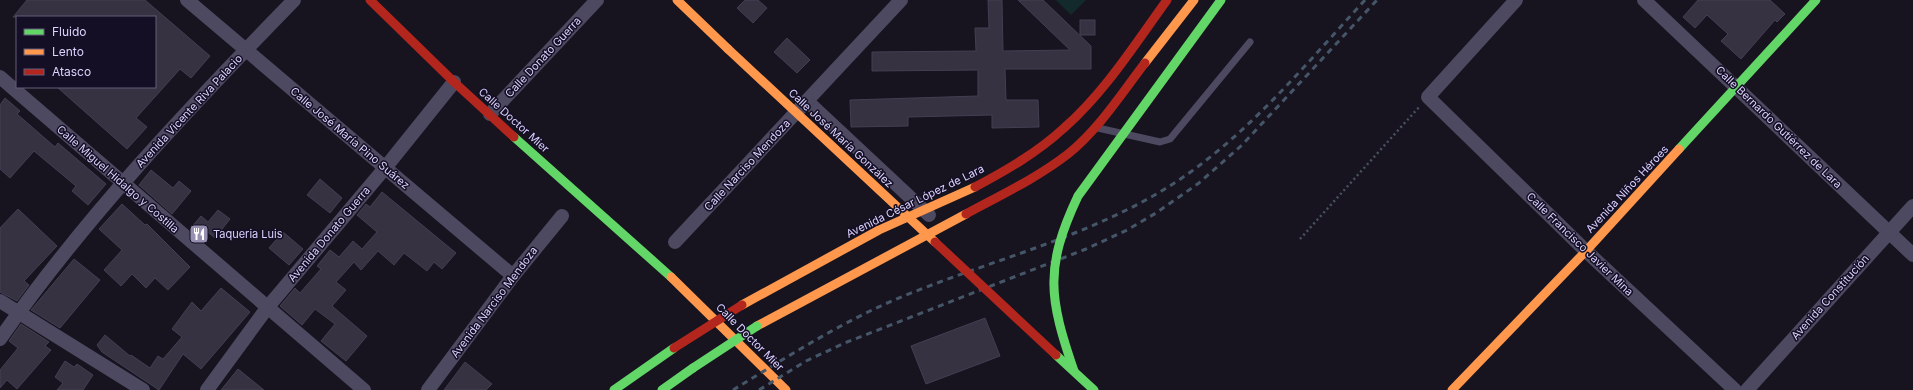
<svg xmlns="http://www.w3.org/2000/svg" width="1913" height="390" viewBox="0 0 1913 390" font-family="Inter,sans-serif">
	<rect width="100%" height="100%" fill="#17141f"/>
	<polygon fill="#132a2c" points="1056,0 1086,0 1071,15"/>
	<g fill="#363242" stroke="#443e53">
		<polygon points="27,0 145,0 210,56 191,78 180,69 136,118 147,127 127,149 57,87 155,87 155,17 13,17"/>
		<polygon points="745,0 758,0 767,8 753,23 737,8"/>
		<polygon points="988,0 1002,0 1003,51 1070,50 1018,0 1043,0 1091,46 1091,69 1005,69 1006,100 1038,100 1039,127 992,128 992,115 908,117 908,126 851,127 850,100 978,96 978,70 872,71 872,52 976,51 975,28 989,28"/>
		<polygon points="1698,0 1770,0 1785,14 1777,22 1775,20 1741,59 1721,41 1728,34 1707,15 1695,28 1683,17"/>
		<rect x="1080" y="20" width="15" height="15"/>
		<polygon points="787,38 810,60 797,73 774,52"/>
		<polygon points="5,98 20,111 17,114 55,147 58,143 106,184 88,205 72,191 76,186 34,151 10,178 0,169 0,105"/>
		<polygon points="151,170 173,188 179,181 191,191 172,214 139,185"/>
		<polygon points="320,179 342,198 330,213 307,195"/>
		<polygon points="382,192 456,253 442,269 434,262 427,271 404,253 394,265 378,251 361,270 354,262 336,282 346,290 332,306 367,336 346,361 321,341 335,324 315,309 302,325 280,306 295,288 300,293 321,269 317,266 330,250 339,257 353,241 362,249 377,232 357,215 366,204 370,207"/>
		<polygon points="122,204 145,225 147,224 190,267 168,290 155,278 146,288 132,274 121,286 104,270 122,250 99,229"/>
		<polygon points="18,209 57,246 24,281 29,285 17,301 0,292 0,228"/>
		<polygon points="218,210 230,219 215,238 205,230 199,237 190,229 201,216 208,222"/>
		<polygon points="283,232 303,249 289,265 269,248"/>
		<polygon points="74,259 100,280 60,328 31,310"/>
		<polygon points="221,288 250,312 201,369 183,354 159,390 102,352 97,345 105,335 130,356 131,355 150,368 158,356 163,359 182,337 172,329 192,302 201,311"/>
		<polygon points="985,318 1000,356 926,384 911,346"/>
		<polygon points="21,324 49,342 45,346 51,350 17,389 7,380 0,388 0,370 18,348 9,341"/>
		<polygon points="65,361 74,367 77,364 93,375 83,390 57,390 63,383 55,377"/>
		<polygon points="465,362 492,384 486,390 444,390"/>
		<polygon points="238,369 264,390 221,390"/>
	</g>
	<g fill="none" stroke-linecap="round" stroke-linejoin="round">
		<polyline stroke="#475260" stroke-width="2.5" stroke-dasharray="2 3" stroke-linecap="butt" points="1300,239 1420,106"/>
		<polyline stroke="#4c4960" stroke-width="7" points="1098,128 1160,142 1170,139 1250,42"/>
		<g stroke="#4c4960" stroke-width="14">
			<polyline points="187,0 513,276"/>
			<polyline points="1516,0 1428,97 1586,251 1735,390"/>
			<polyline points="1644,0 1913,255"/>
			<polyline points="0,77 364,390"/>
			<polyline points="807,101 929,215"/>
			<polyline points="490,114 597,0"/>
			<polyline points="675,242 901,0"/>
			<polyline points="0,301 143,390"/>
			<path d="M 0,339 C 86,216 190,107 294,0"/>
			<polyline points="207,390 267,308 385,168 454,82"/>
			<polyline points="428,390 513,276 562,216"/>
			<polyline points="1747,390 1913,206"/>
		</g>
		<g stroke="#63d668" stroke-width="9">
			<polyline points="514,137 671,277"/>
			<polyline points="1679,149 1816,0"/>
			<polyline points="614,390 674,348"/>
			<polyline points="662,390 693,368"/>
		</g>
		<g stroke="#ff974d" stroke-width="9">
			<polyline points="677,0 728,49"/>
			<polyline points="1145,63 1194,0"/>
			<polyline points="671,277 786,390"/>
			<polyline points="742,305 879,230 975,187"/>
			<polyline points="757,326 966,214"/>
			<polyline points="1452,390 1586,251 1679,149"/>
		</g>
		<g stroke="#b3261e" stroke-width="9">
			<polyline points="370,0 454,82 514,137"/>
			<path d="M 975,187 C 1007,170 1038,152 1064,128 C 1105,92 1135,44 1167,0"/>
			<path d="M 966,214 C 1001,195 1037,178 1068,154 C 1099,129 1121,94 1145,63"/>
		</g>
		<g stroke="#455669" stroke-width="3" stroke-dasharray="6 5" stroke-linecap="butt">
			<path d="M 733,390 C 782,360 832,328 885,304 C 978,263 1081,241 1168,187 C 1245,139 1304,66 1365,0"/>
			<polyline points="759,390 806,361 847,342 1086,249 1127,230 1156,213 1199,183 1242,145 1377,0"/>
		</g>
		<g stroke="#63d668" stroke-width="9">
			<polyline points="1056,355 1094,390"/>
			<polyline points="693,368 757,326"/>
			<path d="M 1074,371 C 1049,298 1044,268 1078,196 L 1221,0"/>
		</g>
		<polyline stroke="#ff974d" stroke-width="9" points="728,49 935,242"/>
		<g stroke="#b3261e" stroke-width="9">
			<polyline points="935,242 1056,355"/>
			<polyline points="674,348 742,305"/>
		</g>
	</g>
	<defs>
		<g id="restaurant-square" transform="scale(1)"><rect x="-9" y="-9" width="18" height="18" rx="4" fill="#9790b0" stroke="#140f24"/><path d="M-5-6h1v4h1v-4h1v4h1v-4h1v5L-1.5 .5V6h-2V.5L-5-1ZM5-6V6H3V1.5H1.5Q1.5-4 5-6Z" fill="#fff"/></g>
	</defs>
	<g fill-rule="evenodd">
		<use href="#restaurant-square" x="199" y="234"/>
	</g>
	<g text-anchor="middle" stroke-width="3" stroke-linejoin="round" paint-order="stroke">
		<g font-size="11" fill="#dcd3fe" stroke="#140f24">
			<text transform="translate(543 57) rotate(-47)" y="4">Calle Donato Guerra</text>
			<text transform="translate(189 111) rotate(-47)" y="4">Avenida Vicente Riva Palacio</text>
			<text transform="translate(514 120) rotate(42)" y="4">Calle Doctor Mier</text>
			<text transform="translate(1779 127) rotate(44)" y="4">Calle Bernardo Gutiérrez de Lara</text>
			<text transform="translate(350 138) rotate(40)" y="4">Calle José María Pino Suárez</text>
			<text transform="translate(841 138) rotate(43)" y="4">Calle José María González</text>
			<text transform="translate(747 165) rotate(-47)" y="4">Calle Narciso Mendoza</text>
			<text transform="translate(118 179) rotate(41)" y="4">Calle Miguel Hidalgo y Costilla</text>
			<text transform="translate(1627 189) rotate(-47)" y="4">Avenida Niños Héroes</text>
			<text transform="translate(915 201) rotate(-26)" y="4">Avenida César López de Lara</text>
			<text transform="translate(329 234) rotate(-50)" y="4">Avenida Donato Guerra</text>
			<text transform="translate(1580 244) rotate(44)" y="4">Calle Francisco Javier Mina</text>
			<text transform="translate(1830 297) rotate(-48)" y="4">Avenida Constitución</text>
			<text transform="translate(494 302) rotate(-53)" y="4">Avenida Narciso Mendoza</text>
			<text transform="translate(750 337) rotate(45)" y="4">Calle Doctor Mier</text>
		</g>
		<g font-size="11" fill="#dcd3fe" stroke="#140f24" text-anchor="start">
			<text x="213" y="238">Taqueria Luis</text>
		</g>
	</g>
	<rect x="16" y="16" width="140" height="72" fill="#140f24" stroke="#645d7b"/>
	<rect x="24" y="29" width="20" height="6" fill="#63d668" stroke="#645d7b"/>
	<text x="52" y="36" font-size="12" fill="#dcd3fe">Fluido</text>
	<rect x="24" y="49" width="20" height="6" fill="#ff974d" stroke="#645d7b"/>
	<text x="52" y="56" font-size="12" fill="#dcd3fe">Lento</text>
	<rect x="24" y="69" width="20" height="6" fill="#b3261e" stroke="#645d7b"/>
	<text x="52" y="76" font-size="12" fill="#dcd3fe">Atasco</text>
</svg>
